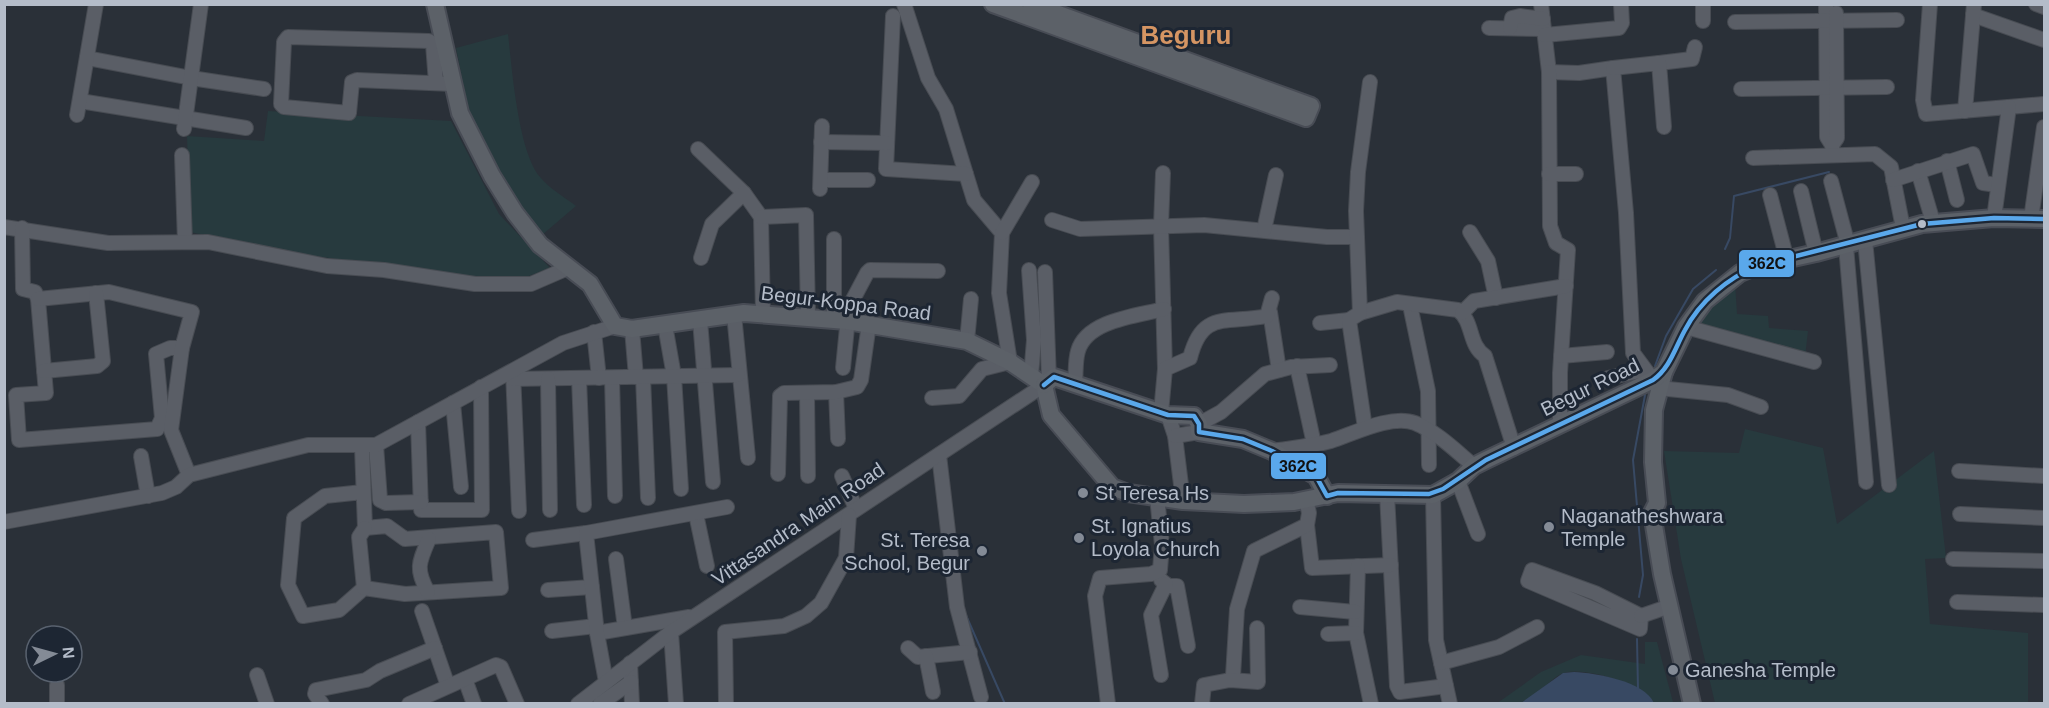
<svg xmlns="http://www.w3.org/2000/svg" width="2049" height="708" viewBox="0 0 2049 708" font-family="Helvetica,sans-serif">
	<rect width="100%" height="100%" fill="#2a3038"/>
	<g fill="#273a3e">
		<path d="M 508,34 C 512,68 518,151 540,177 C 549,188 564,197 576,206 L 542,235 L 520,207 L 471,122 L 456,48 Z"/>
		<polygon points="268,111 451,121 499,214 550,268 521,279 474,277 291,253 190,232 187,136 264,141"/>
		<polygon points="1735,283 1737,314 1768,316 1769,328 1808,331 1805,357 1691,327"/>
		<polygon points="1745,429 1823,448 1837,524 1934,451 1946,558 1925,559 1930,624 2028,633 2028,703 1715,703 1681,559 1664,451 1739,453"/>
		<path d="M 1645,642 L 1657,642 L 1673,702 L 1684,701 L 1684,703 L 1654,703 C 1646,685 1580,664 1561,674 C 1547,681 1535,701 1520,703 C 1512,705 1503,703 1496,704 L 1541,672 L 1581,655 L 1645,664 Z"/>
	</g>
	<path fill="#384963" d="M 1574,672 C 1596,673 1644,681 1654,703 L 1521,703 L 1563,673 Z"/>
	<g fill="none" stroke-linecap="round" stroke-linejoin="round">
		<g stroke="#384963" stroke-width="2">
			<polyline points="1725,249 1730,238 1734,196 1829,172"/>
			<polyline points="1655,366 1666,336 1693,289 1716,270"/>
			<polyline points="1639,597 1643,575 1633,460 1645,395"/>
			<polyline points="965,613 1005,704"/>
			<polyline points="1637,639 1638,690"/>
		</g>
		<g stroke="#484c53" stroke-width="16">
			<g id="minor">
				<polyline points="904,4 928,78 946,109 974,200 1002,233 999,293 1010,362 982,369 959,396 932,398"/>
				<polyline points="1541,4 1549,72 1579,73 1613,68 1626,213 1633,353 1653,380"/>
				<polyline points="1826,4 1827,137 1832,145 1833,155"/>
				<polyline points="1930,4 1923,100 1926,114 2044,104"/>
				<polyline points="2036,4 2044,7"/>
				<polyline points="1973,15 2044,40"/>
				<polyline points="893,16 886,169 966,174"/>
				<polyline points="1703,21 1703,4"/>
				<polyline points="1735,22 1897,20"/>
				<polyline points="1489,28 1544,29"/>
				<polyline points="1510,28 1512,18 1520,16 1543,19"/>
				<polyline points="1545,35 1619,28 1622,23 1621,4"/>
				<polyline points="87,58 191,78 264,89"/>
				<polyline points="1659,63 1692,59 1695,47"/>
				<polyline points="1613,68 1659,63 1664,127"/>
				<polyline points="1549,72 1550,226 1556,243 1568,250 1560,373 1560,425"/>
				<polyline points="436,83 433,44 429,41 288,37 284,42 281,104 284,107 349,113 352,82 357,80 453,84"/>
				<polyline points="1741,89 1887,87"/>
				<polyline points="80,101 246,128"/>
				<polyline points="1965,111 1974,4"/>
				<polyline points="77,115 96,4"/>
				<polyline points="184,129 201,4"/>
				<polyline points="821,142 887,143"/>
				<polyline points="1832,145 1837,138 1836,13"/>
				<polyline points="698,149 744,193 761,217 763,313"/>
				<polyline points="182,155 185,242"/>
				<polyline points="1753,158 1875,154 1891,167 1903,228"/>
				<polyline points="1947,161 1957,200"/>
				<polyline points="1918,171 1933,222"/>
				<polyline points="1163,173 1161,226 1165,369"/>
				<polyline points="1549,174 1576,174"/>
				<polyline points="821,180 868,180"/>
				<polyline points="1893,180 1973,154 1983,183 1997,185"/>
				<polyline points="1831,181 1848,245"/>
				<polyline points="820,189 822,126"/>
				<polyline points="1801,191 1816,253"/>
				<polyline points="1770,195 1787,260"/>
				<polyline points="761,217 806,215 808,316"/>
				<polyline points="1994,218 2009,107"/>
				<polyline points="2031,219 2044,127"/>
				<polyline points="1052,220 1080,229 1204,225 1327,237 1356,237"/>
				<polyline points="4,227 108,243 208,242 327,266 384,270 475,284 531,284 568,268"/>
				<polyline points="22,228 23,289 35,292 38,299 46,393 16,395 19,440 157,429 162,418 156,354 170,348 182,348"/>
				<polyline points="1264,230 1276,175"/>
				<polyline points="1470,232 1488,261 1496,298"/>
				<polyline points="1002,233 1032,182"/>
				<polyline points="1865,240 1889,485"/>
				<polyline points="1846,246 1866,482"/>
				<polyline points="701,258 712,224 744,193"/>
				<polyline points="1029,270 1034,340 1031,376"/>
				<polyline points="1045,272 1049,380"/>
				<polyline points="38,299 109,292 192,312 182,348 171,430 189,475"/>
				<polyline points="1410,305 1428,391 1429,465"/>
				<polyline points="1270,312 1279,370"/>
				<path d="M 1360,313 L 1397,302 L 1458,310 C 1474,322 1468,345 1485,356 L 1514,448"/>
				<polyline points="1462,313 1474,301 1566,286"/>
				<polyline points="734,314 748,458"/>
				<polyline points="700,320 713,482"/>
				<polyline points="834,320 834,239"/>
				<polyline points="1320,323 1349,320"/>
				<polyline points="665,325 674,376 681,489"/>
				<polyline points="1686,327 1814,362"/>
				<polyline points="632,329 636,377"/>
				<polyline points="594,332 599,378"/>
				<polyline points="967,341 971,299"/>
				<polyline points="1561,356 1607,352"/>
				<polyline points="1297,366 1314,444"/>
				<polyline points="843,368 849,307 867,273 870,270 938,271"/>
				<polyline points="44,371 97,366 103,361 96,293"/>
				<polyline points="513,372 519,511"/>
				<polyline points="643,377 648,498"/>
				<polyline points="579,378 584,505"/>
				<polyline points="612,378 615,496"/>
				<polyline points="1608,378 1644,370"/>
				<polyline points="513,379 738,375"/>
				<polyline points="548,379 550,510"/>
				<path d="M 1075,384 C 1076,373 1075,361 1078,351 C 1087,320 1137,316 1164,309"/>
				<polyline points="1658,388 1728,395 1761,407"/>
				<polyline points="836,392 838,439"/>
				<polyline points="807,393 808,476"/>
				<polyline points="453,403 461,487"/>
				<path d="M 1161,413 L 1165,369 L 1190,358 C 1202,310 1226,324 1267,316 L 1272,298"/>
				<polyline points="1168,415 1175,436 1183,501"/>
				<polyline points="418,422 421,510 482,510 481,387"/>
				<polyline points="1199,424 1221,412 1265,374 1291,367 1330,365"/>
				<polyline points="1365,428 1349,320 1360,313 1356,211 1358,172 1370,82"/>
				<polyline points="1175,436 1199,432"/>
				<polyline points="376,445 380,500 386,503 421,502"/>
				<polyline points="362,447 365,528 387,526 405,539 496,532 501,588 405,594 364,588 339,610 303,616 288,585 294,518 325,496 363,492"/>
				<path d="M 1272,451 C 1291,448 1312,446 1331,441 C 1353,434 1391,414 1415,423 C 1437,432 1456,451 1474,466"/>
				<polyline points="939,455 957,607 981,697"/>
				<polyline points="141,456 148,496"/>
				<polyline points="1959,471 2044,476"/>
				<polyline points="778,474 780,396 784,393 836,392 857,387 861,380 869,324"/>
				<polyline points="842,476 856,509"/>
				<polyline points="1458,481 1478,534"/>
				<polyline points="1387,494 1397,686 1400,692 1446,686"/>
				<polyline points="1433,495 1436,640 1450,704"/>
				<polyline points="696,514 707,566"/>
				<polyline points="1960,514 2044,518"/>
				<polyline points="4,522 162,493 176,487 189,475 308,445 376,445 563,343 615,326"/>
				<polyline points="1307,525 1312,568 1391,565"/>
				<polyline points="533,540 586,533"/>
				<polyline points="616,559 625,628"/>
				<polyline points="1953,559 2044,561"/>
				<polyline points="1358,566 1356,633 1371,704"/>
				<polygon points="1532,570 1595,593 1641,616 1640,629 1528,581"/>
				<polyline points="1161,580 1168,586 1177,586 1188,646"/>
				<polyline points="364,588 359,537 365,528"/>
				<polyline points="548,590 592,587"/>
				<path d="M 428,592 C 415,569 419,562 429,539"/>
				<polyline points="1957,602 2044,605"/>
				<polyline points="1300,607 1355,612"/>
				<polyline points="422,611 448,686"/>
				<polyline points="1641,616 1670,606"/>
				<polyline points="552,631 596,626"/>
				<polyline points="671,632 676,704"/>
				<polyline points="597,633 689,617"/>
				<polyline points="1328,634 1356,633"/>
				<polyline points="908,648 918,657 970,652"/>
				<polyline points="926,656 933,692"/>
				<polyline points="630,663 632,704"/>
				<polyline points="1441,663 1499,647 1537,627"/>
				<polyline points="257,675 267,704"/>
				<polyline points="1161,675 1151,615 1166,584"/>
				<polyline points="465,679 474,704"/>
				<polyline points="1230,680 1233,676 1237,609 1254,551 1307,525 1309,513 1306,499"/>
				<polyline points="606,682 597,633 586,533 727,507"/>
				<polyline points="57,704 57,685"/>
				<polyline points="322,704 315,694 316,690 366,680 380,671 435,648"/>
				<polyline points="409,704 496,665 501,667 517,704"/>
				<polyline points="578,704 671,632 1044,385"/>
				<polyline points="600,704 631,682"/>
				<polyline points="726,704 725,632 784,626 806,616 821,603 846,558 849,515"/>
				<polyline points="1108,704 1095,596 1100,578 1151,574 1160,570 1162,545 1157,497"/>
				<polyline points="1202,704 1204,685 1230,680 1258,682 1257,628"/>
			</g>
		</g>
		<g stroke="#484c55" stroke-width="20">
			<g id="major">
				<polyline points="435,4 460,113 492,176 515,213 540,245 590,284 615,326 632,329 744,313 847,321 967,341 1010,362 1044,385"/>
				<polyline points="993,4 1306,118 1311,106 1031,4"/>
				<polyline points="1664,372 1654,410 1653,462 1657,503 1652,513 1662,574 1692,704"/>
				<polyline points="1044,385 1051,415 1112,487 1128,493 1183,501 1244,504 1294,502 1338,493 1433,495 1458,481 1474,466 1486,460 1653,380 1664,372 1686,327 1705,301 1740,273 1757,266 1816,253 1922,224 1994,218 2044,219"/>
				<polyline points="1044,385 1054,377 1168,415 1194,416 1199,424 1199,432 1243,439 1272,451 1316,476 1327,496"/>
			</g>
		</g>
		<use href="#minor" stroke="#5a5e66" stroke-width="14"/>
		<use href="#major" stroke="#5c6168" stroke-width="16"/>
		<g stroke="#1d2633" stroke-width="9">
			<path id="bus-1" d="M 1044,385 L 1054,377 L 1168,415 L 1194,416 L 1199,424 L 1199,432 L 1243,439 L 1272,451 L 1316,476 L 1327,496 L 1338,493 L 1429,494 L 1443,489 L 1486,460 L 1653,380 C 1670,368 1675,348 1685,330 C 1700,301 1728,278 1757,266 L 1922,224 L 1994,218 L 2044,219"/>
		</g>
		<use href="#bus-1" stroke="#5aa8eb" stroke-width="4.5"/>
	</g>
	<circle fill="#b4bcc9" stroke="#1d2633" stroke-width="2" cx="1922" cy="224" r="5"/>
	<g fill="#848b96" stroke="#1d2633" stroke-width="2">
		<circle cx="1083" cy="493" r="6"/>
		<circle cx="1549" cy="527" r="6"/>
		<circle cx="1079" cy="538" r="6"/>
		<circle cx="982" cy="551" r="6"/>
		<circle cx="1673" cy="670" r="6"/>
	</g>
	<g text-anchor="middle" stroke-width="6" stroke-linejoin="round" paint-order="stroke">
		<g font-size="20" fill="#b4bcc9" stroke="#1d2633">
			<text transform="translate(846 303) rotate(7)" y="7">Begur-Koppa Road</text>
			<text transform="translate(1590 387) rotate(-26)" y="7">Begur Road</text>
			<text transform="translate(798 524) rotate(-34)" y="7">Vittasandra Main Road</text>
		</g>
		<g font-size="20" fill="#b4bcc9" stroke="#1d2633" text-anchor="start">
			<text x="1095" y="500">St Teresa Hs</text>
			<text x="1561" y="523">Naganatheshwara<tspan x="1561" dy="23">Temple</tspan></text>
			<text x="1091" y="533">St. Ignatius<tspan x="1091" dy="23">Loyola Church</tspan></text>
			<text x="970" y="547" text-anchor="end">St. Teresa<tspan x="970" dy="23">School, Begur</tspan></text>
			<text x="1685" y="677">Ganesha Temple</text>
		</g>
		<g font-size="26" font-weight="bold" fill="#d59563" stroke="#1d2633">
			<text x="1186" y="44">Beguru</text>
		</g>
	</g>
	<g stroke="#1d2633" stroke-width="2">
		<rect x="1738" y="249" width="57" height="29" rx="6" fill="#5aa8eb"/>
		<rect x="1270" y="452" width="57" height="28" rx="6" fill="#5aa8eb"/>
	</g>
	<g font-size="16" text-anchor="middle" font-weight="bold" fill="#111">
		<text x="1767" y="269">362C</text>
		<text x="1298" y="472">362C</text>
	</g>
	<rect width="2049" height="708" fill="none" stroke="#b4bcc9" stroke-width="12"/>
	<g transform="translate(54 654) rotate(85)"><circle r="28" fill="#1d2633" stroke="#59626f" stroke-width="1.5"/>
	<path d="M0-4.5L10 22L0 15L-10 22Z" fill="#848b96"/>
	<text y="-9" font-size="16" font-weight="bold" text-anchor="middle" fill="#b4bcc9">N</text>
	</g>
</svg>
